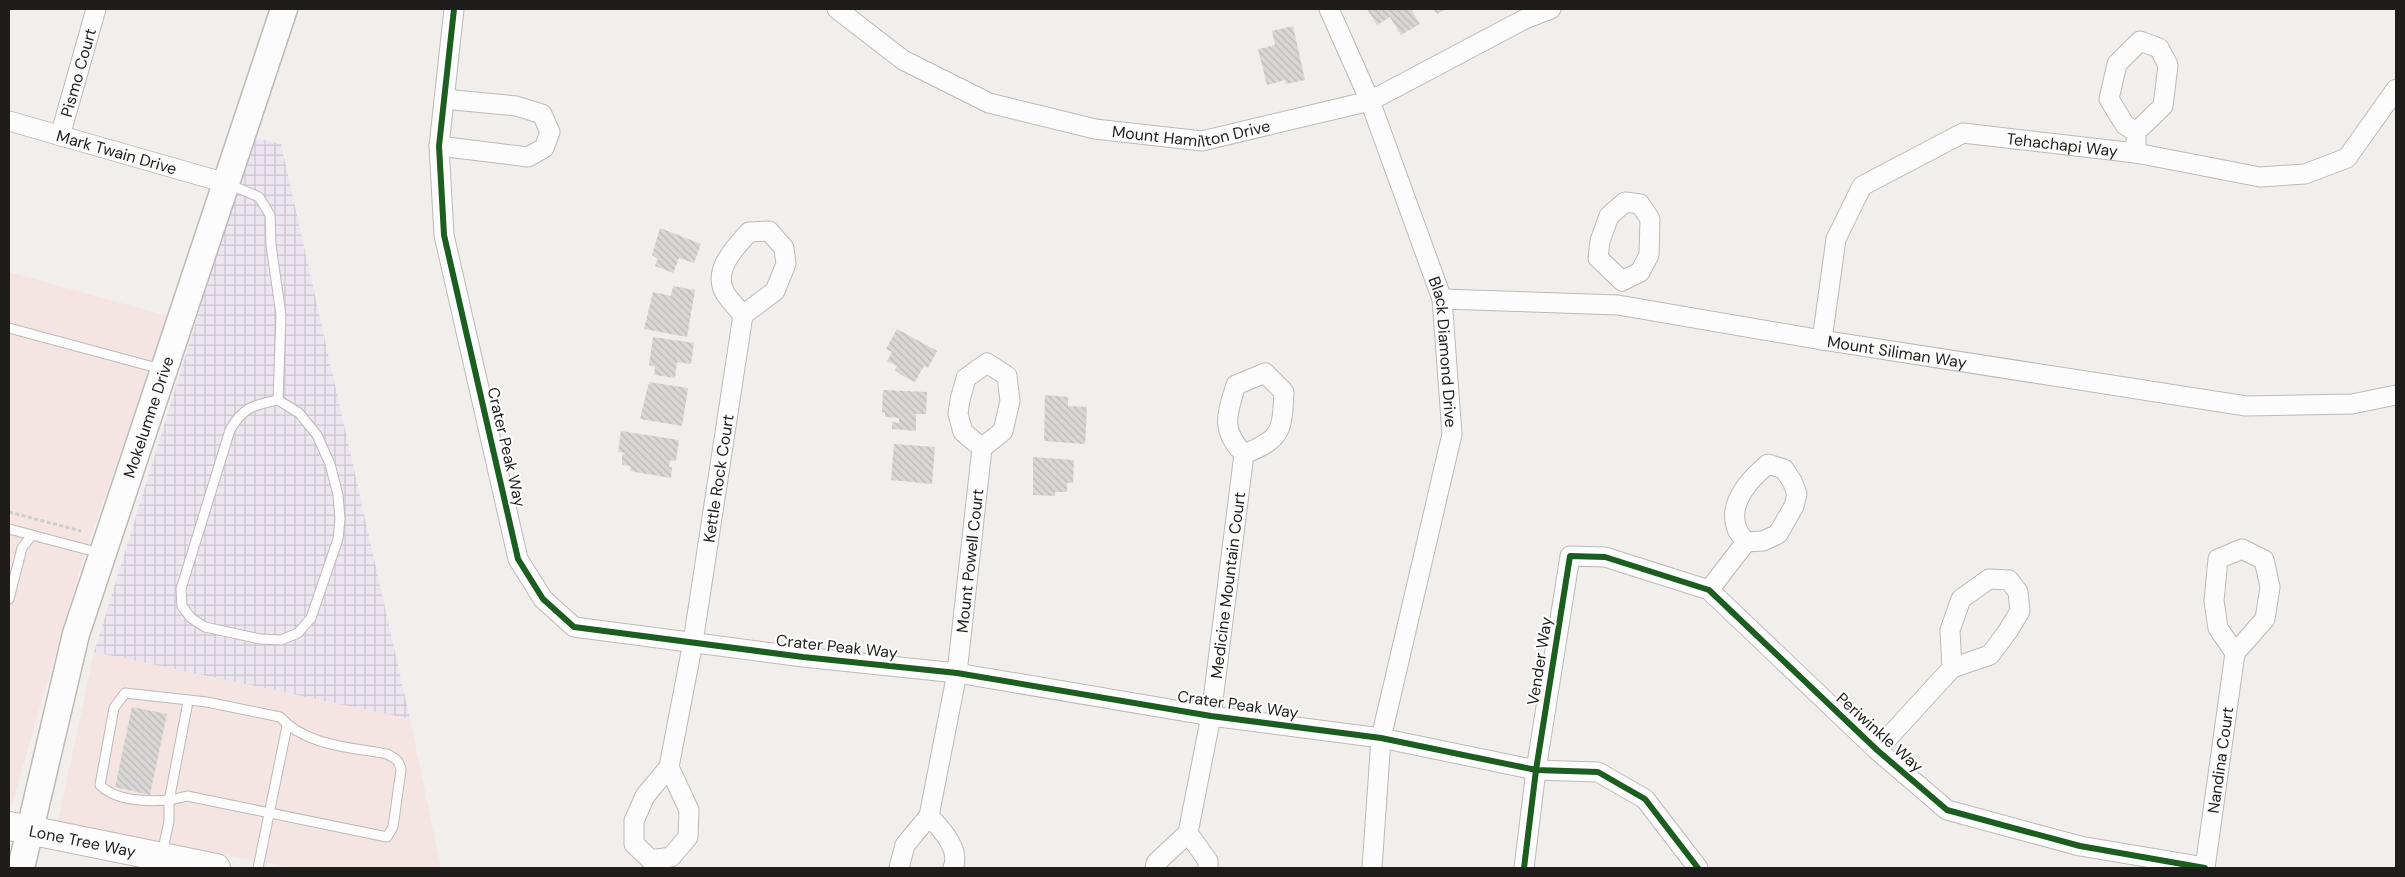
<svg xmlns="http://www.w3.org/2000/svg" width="2405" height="877" viewBox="0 0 2405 877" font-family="'DM Sans',sans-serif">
	<defs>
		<pattern id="industrial-grid" width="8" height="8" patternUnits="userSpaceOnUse" patternTransform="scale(1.25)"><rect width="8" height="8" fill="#ede6f1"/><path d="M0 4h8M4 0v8" fill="none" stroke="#cbc5ce"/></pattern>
		<pattern id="building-back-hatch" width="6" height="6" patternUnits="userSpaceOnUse" patternTransform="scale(1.25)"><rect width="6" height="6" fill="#d9d7d5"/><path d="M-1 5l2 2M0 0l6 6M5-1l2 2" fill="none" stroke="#bab8b6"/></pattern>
	</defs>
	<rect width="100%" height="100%" fill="#f1eeec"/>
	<g fill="#f5e5e2">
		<polygon points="9,272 168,316 82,562 9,814"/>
		<polygon points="94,652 410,719 441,868 294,868 58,822"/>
	</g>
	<polygon fill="url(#industrial-grid)" points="253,137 281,144 410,719 94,652"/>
	<g fill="url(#building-back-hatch)">
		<polygon points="1367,9 1411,9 1420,24 1401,35 1390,17 1377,25"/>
		<polygon points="1433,9 1446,9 1437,14"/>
		<polygon points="1293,26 1305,80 1286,84 1285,80 1267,85 1258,49 1275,45 1272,31"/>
		<polygon points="660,228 701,244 694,263 679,258 673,273 655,266 658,259 652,255"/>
		<polygon points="673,286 695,290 687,337 644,329 653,292 671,296"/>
		<polygon points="897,329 937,351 928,368 924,366 915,382 901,375 895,370 897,366 887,361 892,352 886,349"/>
		<polygon points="653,337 694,343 691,364 677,362 675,378 654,375 655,367 649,365"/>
		<polygon points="649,382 688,388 682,426 640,419"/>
		<polygon points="883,390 927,392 926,414 913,414 916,415 916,431 892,429 892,422 899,423 899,418 885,417 885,413 882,412"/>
		<polygon points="1045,395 1068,397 1068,406 1087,407 1085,444 1044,441"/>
		<polygon points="621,431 679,440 676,461 670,460 669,467 672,467 671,478 630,471 631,466 622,465 622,455 625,453 618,452"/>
		<polygon points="894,444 935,447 932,484 891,480"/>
		<polygon points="1033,457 1074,460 1073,483 1067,483 1067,492 1055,492 1055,496 1033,495"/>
		<polygon points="132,707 167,714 150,795 115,787"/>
	</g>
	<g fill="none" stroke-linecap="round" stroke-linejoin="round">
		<g stroke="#bcbab8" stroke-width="11">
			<g id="lane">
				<polyline points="228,184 259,197 270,215 271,245 281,315 278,400"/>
				<polyline points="9,328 161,369"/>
				<path d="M 278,400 L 299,413 L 317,435 L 330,464 L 338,495 L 340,519 L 338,539 L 311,618 L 298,633 L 281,640 L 260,639 L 205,627 L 191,618 L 182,606 L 181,589 L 230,430 C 243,407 254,405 278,400 Z"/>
				<polyline points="9,529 100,553"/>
				<polyline points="9,599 22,548 32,535"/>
				<path d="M 125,693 L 207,702 L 280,717 C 306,746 351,747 387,754 C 395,758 400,761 401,770 L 393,827 L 387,837 L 187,796 C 164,803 118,804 100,785 L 114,708 Z"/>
				<polyline points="162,854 169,821 169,801 188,702"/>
				<polyline points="258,868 287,726"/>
			</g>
		</g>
		<g stroke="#bcbab8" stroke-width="21">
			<g id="street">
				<polyline points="454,9 439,146 444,235 518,559 543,599 574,627 803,657 957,673 1211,716 1381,738 1536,770 1598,772 1645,799 1698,868"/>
				<path id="s1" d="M 837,9 L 903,60 L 989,103 L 1095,129 L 1202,141 L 1370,101 L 1525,19 L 1551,9"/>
				<path id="s2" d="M 1329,9 L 1370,101 L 1442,299 L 1452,434 L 1381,738 L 1372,868"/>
				<path id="s3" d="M 9,121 L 226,183"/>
				<path id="s4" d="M 60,136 L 96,9"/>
				<polyline points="439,146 528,157 544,148 550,132 542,114 516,106 444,99"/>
				<polyline points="2136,153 2136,132 2163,106 2168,65 2159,48 2140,41 2117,64 2109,99 2125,125 2136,132"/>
				<polygon points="1625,202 1640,204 1650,219 1649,255 1640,272 1622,281 1598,258 1600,241 1609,216"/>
				<path id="s5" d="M 1442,299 L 1618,305 L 1822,340 L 2246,406 L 2352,404 L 2396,395"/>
				<path id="s6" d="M 1822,340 L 1836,239 L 1862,186 L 1963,133 L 2136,153 L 2260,177 L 2305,174 L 2347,158 L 2396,89"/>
				<path d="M 1265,373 L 1284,392 C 1282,431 1282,439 1244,454 C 1220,430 1227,414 1236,385 Z"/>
				<path d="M 1709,590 L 1746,542 L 1763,541 L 1778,534 L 1794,506 L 1797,494 L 1792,481 L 1784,469 L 1768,464 C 1750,479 1727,503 1737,529 C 1739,534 1743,538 1746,542"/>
				<polyline points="1877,750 1952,668 1990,655 2008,631 2020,611 2018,592 2009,580 1989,579 1961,599 1950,630 1952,668"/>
				<path id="s7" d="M 669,767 L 689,810 L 688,837 L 671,857 L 651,860 L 634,844 L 634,821 L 645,796 L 669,767 L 693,642 L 743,315 L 775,291 L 786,264 L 784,248 L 769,231 L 749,232 C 735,248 712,270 725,293 C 730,301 737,308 743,315"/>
				<path d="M 929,816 C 941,829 961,849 953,868"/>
				<polyline points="1188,833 1208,861 1208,868"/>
				<path id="s8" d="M 899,868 L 905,845 L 929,816 L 957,673 L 982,448 L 1003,431 L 1010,401 L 1007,376 L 987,363 L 966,378 L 960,400 L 958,414 L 963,432 L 982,448"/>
				<path id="s9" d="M 1155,868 L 1156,863 L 1188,833 L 1211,716 L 1244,454"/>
				<polyline points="1524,868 1536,770 1570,556 1605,557 1709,590 1877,750 1947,810 2080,846 2205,867"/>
				<path id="s10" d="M 2205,868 L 2235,653 L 2265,619 L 2270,587 L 2264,560 L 2242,549 L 2218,559 L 2214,601 L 2218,628 L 2235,653"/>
			</g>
		</g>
		<g stroke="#bcbab8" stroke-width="29">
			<g id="secondary">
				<path id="s11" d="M 21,868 L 76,634 L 284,9"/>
			</g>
		</g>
		<g stroke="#bcbab8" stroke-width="30">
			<g id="primary">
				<path id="s12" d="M 9,826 L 216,868"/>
			</g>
		</g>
		<polyline stroke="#cecdcc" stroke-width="3" stroke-dasharray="4 2.5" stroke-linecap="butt" points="9,512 81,531"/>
		<use href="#lane" stroke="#fdfcfc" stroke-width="9"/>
		<use href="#street" stroke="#fdfcfc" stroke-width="19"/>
		<use href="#secondary" stroke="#fdfcfc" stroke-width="26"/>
		<use href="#primary" stroke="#fdfcfc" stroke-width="28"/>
		<g stroke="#fff" stroke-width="9">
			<g id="cycleway">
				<polyline points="454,9 439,146 444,235 518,559 543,599 574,627 803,657 957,673 1211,716 1381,738 1536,770 1598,772 1645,799 1698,868"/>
				<polyline points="1524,868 1536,770 1570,556 1605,557 1709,590 1877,750 1947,810 2080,846 2205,868"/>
			</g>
		</g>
		<use href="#cycleway" stroke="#1b5e20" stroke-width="6"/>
	</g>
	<g text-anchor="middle" stroke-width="4" stroke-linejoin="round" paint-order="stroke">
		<g font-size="16" fill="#1f1d1c" stroke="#fff">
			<text dy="6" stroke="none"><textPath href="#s4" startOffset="66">Pismo Court</textPath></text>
			<text dy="6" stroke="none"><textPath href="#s1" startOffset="386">Mount Hamilton Drive</textPath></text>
			<text dy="6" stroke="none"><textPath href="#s6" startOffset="375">Tehachapi Way</textPath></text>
			<text dy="6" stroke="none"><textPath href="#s3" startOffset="112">Mark Twain Drive</textPath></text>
			<text dy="6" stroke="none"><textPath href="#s2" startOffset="364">Black Diamond Drive</textPath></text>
			<text dy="6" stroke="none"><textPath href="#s5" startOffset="459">Mount Siliman Way</textPath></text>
			<text dy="6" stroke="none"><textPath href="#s11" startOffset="469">Mokelumne Drive</textPath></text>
			<text transform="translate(507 447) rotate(77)" y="6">Crater Peak Way</text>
			<text dy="6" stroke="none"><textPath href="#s7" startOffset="525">Kettle Rock Court</textPath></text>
			<text dy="6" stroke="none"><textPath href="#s8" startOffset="320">Mount Powell Court</textPath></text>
			<text dy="6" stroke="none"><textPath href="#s9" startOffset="300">Medicine Mountain Court</textPath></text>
			<text transform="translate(837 646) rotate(6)" y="6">Crater Peak Way</text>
			<text transform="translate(1539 661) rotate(-81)" y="6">Vender Way</text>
			<text transform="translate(1238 704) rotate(8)" y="6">Crater Peak Way</text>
			<text transform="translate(1880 732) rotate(42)" y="6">Periwinkle Way</text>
			<text dy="6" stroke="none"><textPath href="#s10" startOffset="109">Nandina Court</textPath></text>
			<text dy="6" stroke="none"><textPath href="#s12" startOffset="75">Lone Tree Way</textPath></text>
		</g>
	</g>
	<rect width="2405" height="877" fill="none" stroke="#1f1d1c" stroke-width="20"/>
</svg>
